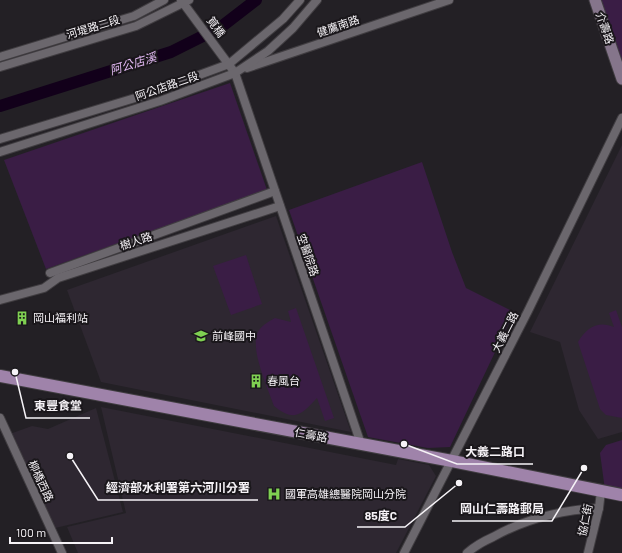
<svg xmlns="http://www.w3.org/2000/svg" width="622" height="553" viewBox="0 0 622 553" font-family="Barlow,'Noto Sans TC',sans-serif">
	<rect width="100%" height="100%" fill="#232025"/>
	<g fill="#2e2731">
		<polygon points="622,145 622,432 598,439 579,410 560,342 530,332"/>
		<polygon points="276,216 351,432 101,382 67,290"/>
		<polygon points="101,407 396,465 398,459 429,465 436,476 396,553 78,553 67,527 126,513"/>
		<polygon points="96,408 123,512 51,529 7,435 32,426 48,429"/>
	</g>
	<g fill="#3a1d45">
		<polygon points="601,0 622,0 622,62"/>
		<polygon points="230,83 267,190 46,269 4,160"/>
		<polygon points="422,162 452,252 466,288 514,312 450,447 428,448 368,437 289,210"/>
		<polygon points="246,255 262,304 231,315 213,266"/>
		<path d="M 296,308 L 334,418 L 325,421 L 317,398 C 302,414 295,423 274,406 C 268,388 251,352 257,334 C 260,326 268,322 275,318 L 291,322 L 288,311 Z"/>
		<path d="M 616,310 L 622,327 L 622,418 L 606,415 L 600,409 L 578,342 C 586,328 598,320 614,327 L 609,313 Z"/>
		<polygon points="622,440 622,494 605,490 600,453 606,445"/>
	</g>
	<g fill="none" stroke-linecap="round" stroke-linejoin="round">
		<polyline stroke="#12001a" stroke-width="12" points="0,106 171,52 221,27 256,0"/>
		<g stroke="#403d41" stroke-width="10">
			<g id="minor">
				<polyline points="181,0 235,73 361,444"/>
				<polyline points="0,57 134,16 164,0"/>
				<polyline points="0,67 136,26 189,0"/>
				<polyline points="247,68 449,0"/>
				<polyline points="0,139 145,95 229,64 283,19 300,0"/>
				<polyline points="0,152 160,101 235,73 268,51 293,28 317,0"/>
				<polyline points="50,273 275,191"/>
				<polyline points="0,300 44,288 58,278 280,206"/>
				<polyline points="0,418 62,553"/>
				<polyline points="404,553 528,311 622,118"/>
				<path d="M 467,553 C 475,546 484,541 493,537 C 527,518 561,510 599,508"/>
				<polyline points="588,553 599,508 601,491"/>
			</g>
		</g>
		<g stroke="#403d41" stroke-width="13">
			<polyline id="secondary" points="595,0 622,79"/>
		</g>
		<g stroke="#403d41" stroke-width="14">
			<polyline id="primary" points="0,376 452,461 622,495"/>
		</g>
		<use href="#minor" stroke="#6b676d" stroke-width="8"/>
		<use href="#secondary" stroke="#85758b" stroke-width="11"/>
		<use href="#primary" stroke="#9f83aa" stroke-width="12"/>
	</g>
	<defs>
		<g id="building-bare" transform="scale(1.08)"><path d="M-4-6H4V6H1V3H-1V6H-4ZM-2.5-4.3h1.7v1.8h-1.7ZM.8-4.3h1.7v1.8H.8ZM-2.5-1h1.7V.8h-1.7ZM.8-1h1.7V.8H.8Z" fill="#7fd052" stroke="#1a171b" stroke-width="2.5" paint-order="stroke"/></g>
		<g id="school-bare" transform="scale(1.08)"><path d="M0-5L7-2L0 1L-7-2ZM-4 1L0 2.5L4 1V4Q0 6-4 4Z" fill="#7fd052" stroke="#1a171b" stroke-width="2.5" paint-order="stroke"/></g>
		<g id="hospital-bare" transform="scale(1.08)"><path d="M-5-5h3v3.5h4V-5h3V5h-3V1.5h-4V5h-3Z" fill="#7fd052" stroke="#1a171b" stroke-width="2.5" paint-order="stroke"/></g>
	</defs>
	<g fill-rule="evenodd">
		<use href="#building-bare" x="22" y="318"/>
		<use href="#school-bare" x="201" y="336"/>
		<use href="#building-bare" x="256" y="381"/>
		<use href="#hospital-bare" x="274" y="494"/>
	</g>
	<g text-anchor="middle" stroke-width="4" stroke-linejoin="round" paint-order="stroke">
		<g font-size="11" fill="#f6f3f7" stroke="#1a171b">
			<text transform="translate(338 26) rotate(-19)" y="4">健鷹南路</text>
			<text transform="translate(93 27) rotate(-17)" y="4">河堤路二段</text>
			<text transform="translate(216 27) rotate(53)" y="4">筧橋</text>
			<text transform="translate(605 28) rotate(71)" y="4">介壽路</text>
			<text transform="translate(167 86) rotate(-19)" y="4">阿公店路二段</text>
			<text transform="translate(136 241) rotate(-18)" y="4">樹人路</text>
			<text transform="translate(308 255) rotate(71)" y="4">空醫院路</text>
			<text transform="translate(505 332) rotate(-63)" y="4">大義二路</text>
			<text transform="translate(311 435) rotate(11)" y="4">仁壽路</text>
			<text transform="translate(41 481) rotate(65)" y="4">柳橋西路</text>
			<text transform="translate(585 520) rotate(-78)" y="4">協仁街</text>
		</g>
		<g font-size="11" fill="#f6f3f7" stroke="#1a171b" text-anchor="start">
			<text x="33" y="322">岡山福利站</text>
			<text x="212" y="340">前峰國中</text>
			<text x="267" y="385">春風台</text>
			<text x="285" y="498">國軍高雄總醫院岡山分院</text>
		</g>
		<g font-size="12" font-style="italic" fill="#e2b9f3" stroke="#1a171b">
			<text transform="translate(133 64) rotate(-17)" y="4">阿公店溪</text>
		</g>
	</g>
	<path fill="none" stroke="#f6f3f7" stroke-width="1.5" d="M15 372L26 418H90M404 444L457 464H533M70 456L98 500H258M584 468L552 521H452M459 483L405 527H357"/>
	<g fill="#f6f3f7" stroke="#1a171b" stroke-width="1.5">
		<circle cx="15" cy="372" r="4"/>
		<circle cx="404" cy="444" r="4"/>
		<circle cx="70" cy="456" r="4"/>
		<circle cx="584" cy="468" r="4"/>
		<circle cx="459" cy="483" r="4"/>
	</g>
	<g font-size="12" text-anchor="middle" font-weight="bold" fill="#f6f3f7" stroke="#1a171b" stroke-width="4" stroke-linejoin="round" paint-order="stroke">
		<text x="58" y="410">東豐食堂</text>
		<text x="495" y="456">大義二路口</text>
		<text x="178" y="492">經濟部水利署第六河川分署</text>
		<text x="502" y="513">岡山仁壽路郵局</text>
		<text x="381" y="520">85度C</text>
	</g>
	<path d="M10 537v6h102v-6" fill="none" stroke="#f6f3f7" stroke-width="2"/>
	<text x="16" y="537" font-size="12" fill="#f6f3f7" stroke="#1a171b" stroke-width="3" paint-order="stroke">100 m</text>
</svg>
